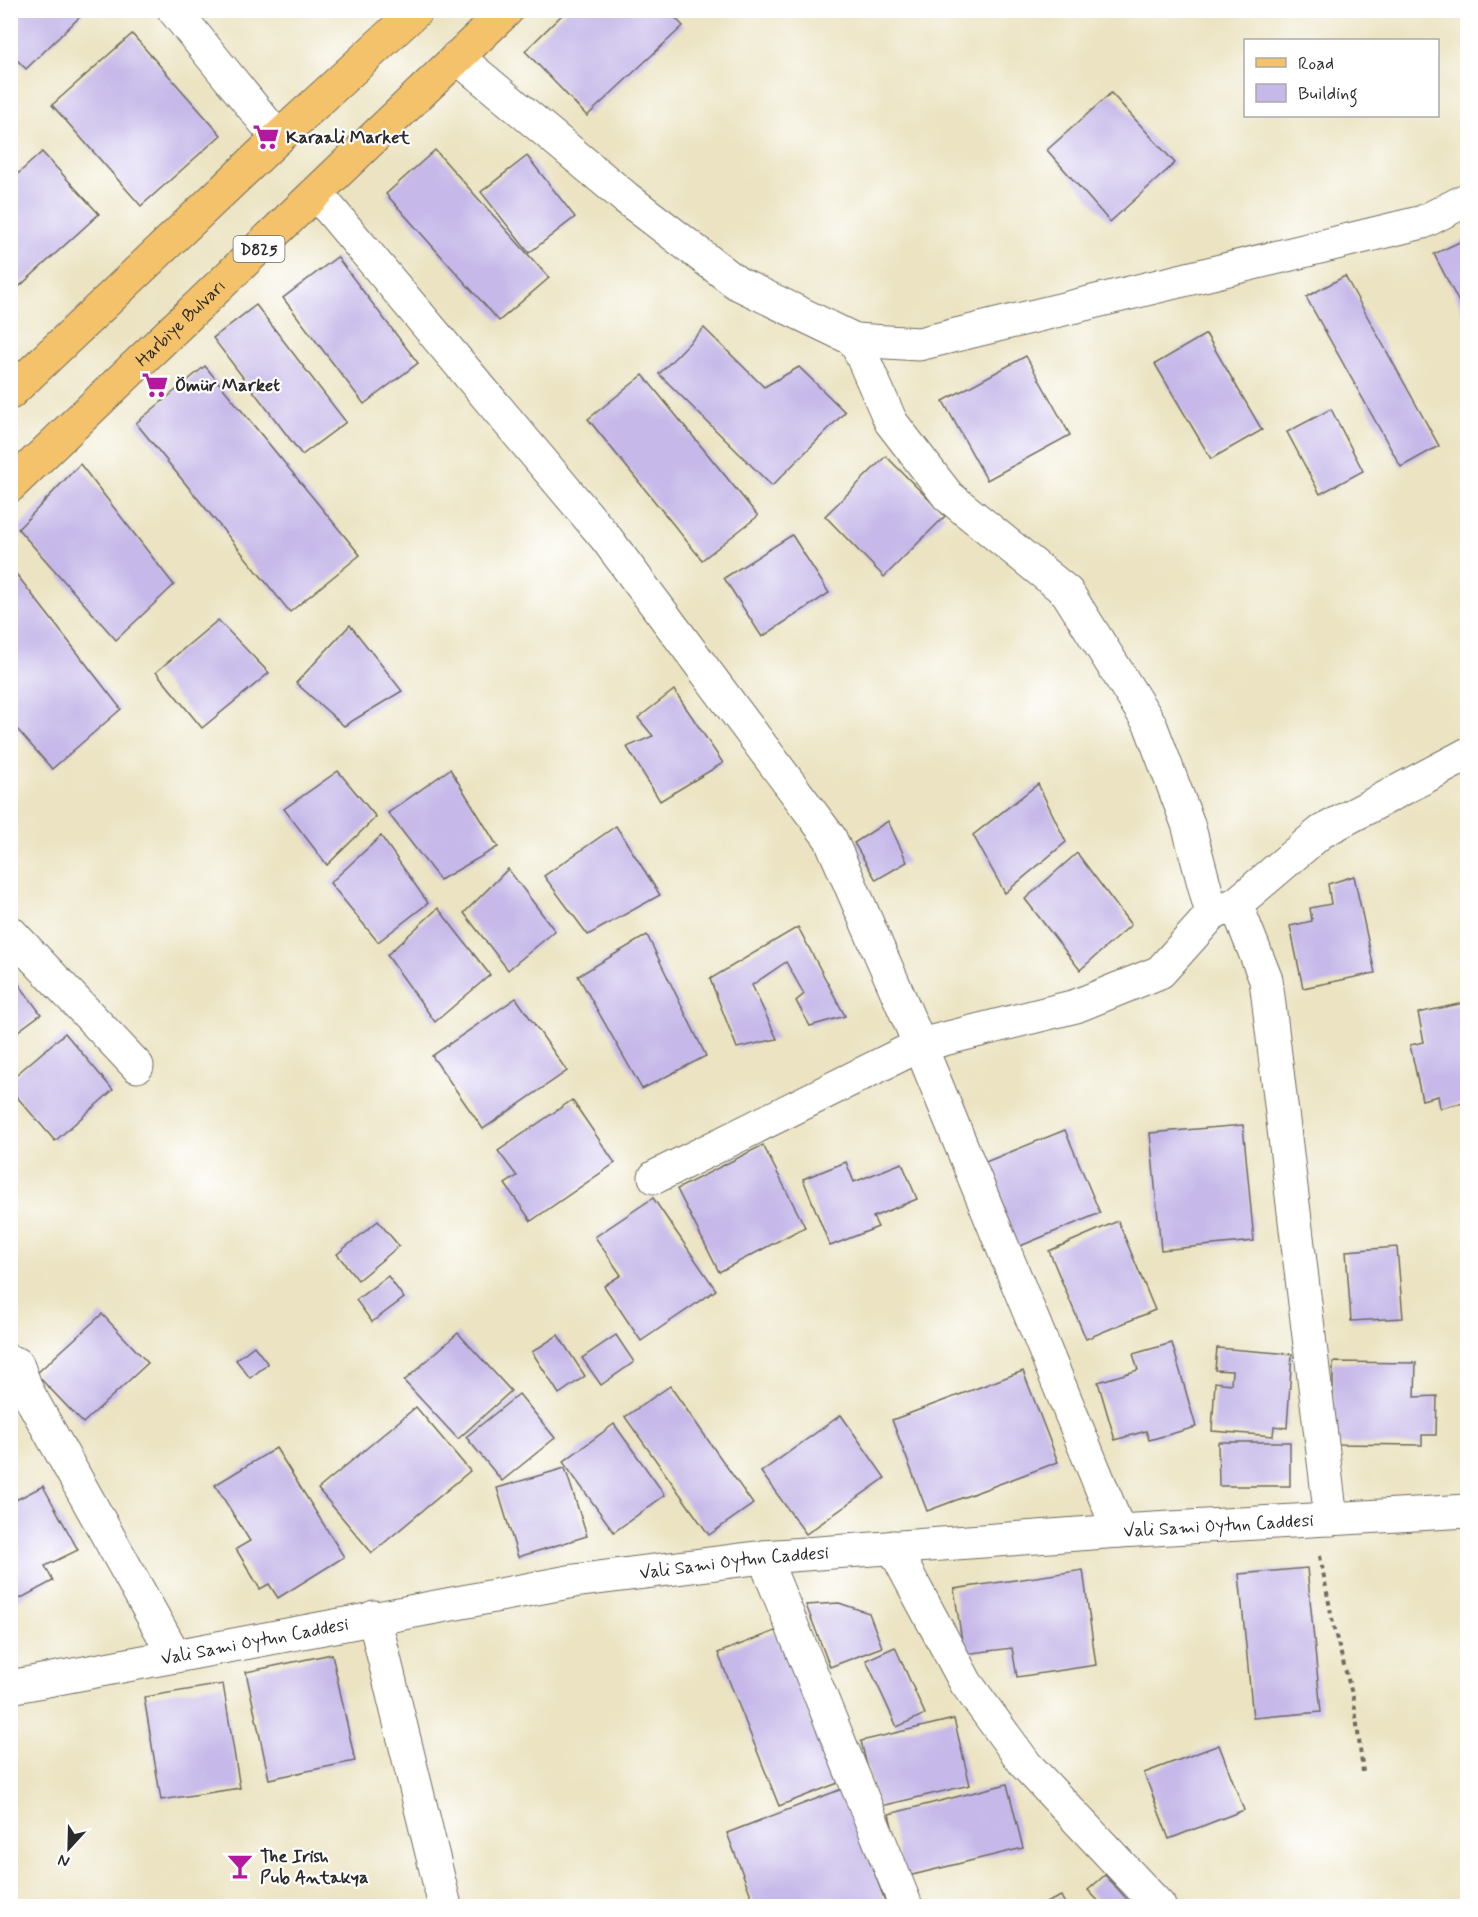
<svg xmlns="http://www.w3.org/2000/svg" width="1478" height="1917" viewBox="0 0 1478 1917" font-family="Mynerve,sans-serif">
	<rect width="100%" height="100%" fill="#fff"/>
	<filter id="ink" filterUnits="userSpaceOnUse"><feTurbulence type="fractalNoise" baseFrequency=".0167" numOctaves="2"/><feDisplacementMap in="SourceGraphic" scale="12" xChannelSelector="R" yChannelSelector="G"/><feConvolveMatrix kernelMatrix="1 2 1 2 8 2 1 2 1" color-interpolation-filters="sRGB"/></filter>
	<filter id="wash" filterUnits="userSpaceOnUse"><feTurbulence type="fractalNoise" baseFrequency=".008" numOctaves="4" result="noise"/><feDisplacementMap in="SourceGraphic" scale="24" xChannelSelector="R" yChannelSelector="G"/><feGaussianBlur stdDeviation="1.35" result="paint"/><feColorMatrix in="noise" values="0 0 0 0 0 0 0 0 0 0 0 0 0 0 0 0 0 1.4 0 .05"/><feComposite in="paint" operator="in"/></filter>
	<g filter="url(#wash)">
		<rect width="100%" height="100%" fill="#ebe3c1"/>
		<g id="blocks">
			<g fill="#c6b9e9">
				<polygon points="10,10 87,10 26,69 10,53"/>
				<polygon points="567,10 668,10 683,26 587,116 525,51"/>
				<polygon points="132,34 221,135 141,206 52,105"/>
				<polygon points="1111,93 1175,163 1110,222 1047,150"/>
				<polygon points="435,150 549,278 499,321 386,194"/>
				<polygon points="42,152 99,214 10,295 10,181"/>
				<polygon points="527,156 575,217 529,253 481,192"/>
				<polygon points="1468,238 1468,320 1434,254"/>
				<polygon points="337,257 418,363 364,404 283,298"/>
				<polygon points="1345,276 1439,446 1401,467 1306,297"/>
				<polygon points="256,305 346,422 302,455 213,338"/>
				<polygon points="704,328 764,387 799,367 845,412 772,486 659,374"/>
				<polygon points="1206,334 1262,430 1211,459 1155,364"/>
				<polygon points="1026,356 1070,435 987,480 943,401"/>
				<polygon points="205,366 360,555 290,612 136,423"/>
				<polygon points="643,375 758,516 702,560 588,419"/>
				<polygon points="1331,409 1363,471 1320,494 1287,432"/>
				<polygon points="886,456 945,516 884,577 825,516"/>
				<polygon points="80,464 174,585 116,640 18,529"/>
				<polygon points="792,535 829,593 762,637 724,578"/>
				<polygon points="10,566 121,709 52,769 10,721"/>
				<polygon points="218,620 269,673 202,728 156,672"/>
				<polygon points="350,625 402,691 344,726 296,683"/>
				<polygon points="674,690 723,763 660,801 627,747 653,736 638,718"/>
				<polygon points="450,769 498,847 440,880 388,813"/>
				<polygon points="338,771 376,817 327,865 284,809"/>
				<polygon points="1038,784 1066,842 1005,893 973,835"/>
				<polygon points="888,821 907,862 876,880 854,843"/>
				<polygon points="616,826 660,895 588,935 544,876"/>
				<polygon points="381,836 428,903 378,942 330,883"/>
				<polygon points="1077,853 1131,925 1080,970 1025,899"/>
				<polygon points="508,869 555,931 508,970 464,913"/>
				<polygon points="1354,876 1375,973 1303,988 1290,926 1312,921 1310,908 1331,904 1328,884"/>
				<polygon points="438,908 490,975 435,1022 387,955"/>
				<polygon points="798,927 845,1016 810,1026 796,1001 804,994 786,962 752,985 777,1039 737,1048 710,979"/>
				<polygon points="647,935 706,1056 642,1089 578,976"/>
				<polygon points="10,972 41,1014 10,1037"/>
				<polygon points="516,998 567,1071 483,1129 432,1056"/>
				<polygon points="1468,1002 1468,1102 1440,1108 1438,1096 1422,1100 1410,1045 1424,1042 1418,1013"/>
				<polygon points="65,1033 113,1090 55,1141 10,1089 10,1080"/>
				<polygon points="572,1100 615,1163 531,1221 505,1184 517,1176 498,1151"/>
				<polygon points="1243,1125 1254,1241 1161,1250 1150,1133"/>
				<polygon points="1065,1130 1100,1213 1013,1249 978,1165"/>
				<polygon points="763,1145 805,1227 719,1272 677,1189"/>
				<polygon points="846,1162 854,1182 902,1163 917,1199 873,1217 878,1227 830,1246 803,1179"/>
				<polygon points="653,1198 716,1290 641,1341 604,1286 621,1275 595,1237"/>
				<polygon points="378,1221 399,1246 358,1280 337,1254"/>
				<polygon points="1118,1221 1155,1310 1086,1339 1049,1251"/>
				<polygon points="1397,1247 1403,1318 1351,1321 1346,1251"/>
				<polygon points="388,1276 404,1298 372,1322 356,1300"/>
				<polygon points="102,1314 148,1363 83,1423 36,1374"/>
				<polygon points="458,1333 511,1391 458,1439 404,1381"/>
				<polygon points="558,1335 585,1376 559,1394 532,1352"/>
				<polygon points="616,1335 634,1362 601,1385 582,1358"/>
				<polygon points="1172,1343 1196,1427 1149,1440 1146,1431 1115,1440 1098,1382 1138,1370 1133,1354"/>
				<polygon points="254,1346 268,1364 250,1378 236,1360"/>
				<polygon points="1217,1348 1292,1354 1287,1428 1274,1426 1273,1436 1212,1431 1215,1382 1231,1384 1232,1371 1215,1370"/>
				<polygon points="1333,1362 1416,1363 1415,1397 1437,1396 1436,1435 1422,1435 1422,1445 1333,1444"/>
				<polygon points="1023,1371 1058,1462 927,1511 892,1420"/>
				<polygon points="670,1386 753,1504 709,1535 625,1417"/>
				<polygon points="519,1394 555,1438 502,1481 466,1437"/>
				<polygon points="416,1407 470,1471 372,1553 318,1489"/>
				<polygon points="841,1415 885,1478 806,1534 761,1472"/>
				<polygon points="614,1424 665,1495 614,1532 563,1462"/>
				<polygon points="1218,1442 1290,1442 1290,1486 1219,1486"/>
				<polygon points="276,1448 344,1557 278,1598 269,1584 260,1589 236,1549 250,1541 215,1485"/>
				<polygon points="565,1468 587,1536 518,1557 497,1488"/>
				<polygon points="43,1486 78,1550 45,1566 53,1581 10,1604 10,1503"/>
				<polygon points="1307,1568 1321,1712 1253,1718 1239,1574"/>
				<polygon points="1083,1570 1096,1665 1017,1677 1012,1648 964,1654 954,1589"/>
				<polygon points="839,1603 869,1613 882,1647 830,1667 806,1605"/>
				<polygon points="778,1630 838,1783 779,1806 718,1653"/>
				<polygon points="895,1647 925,1714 897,1727 866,1660"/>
				<polygon points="332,1654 355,1761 269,1779 246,1672"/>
				<polygon points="223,1684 240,1788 161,1800 144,1697"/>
				<polygon points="954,1719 970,1785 877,1807 861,1741"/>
				<polygon points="1219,1745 1244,1810 1169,1839 1144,1773"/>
				<polygon points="1007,1784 1023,1848 904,1877 889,1814"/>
				<polygon points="842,1789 887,1906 755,1906 727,1833"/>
				<polygon points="1105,1875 1133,1906 1103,1906 1088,1890"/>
				<polygon points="1061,1896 1066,1906 1039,1906"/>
			</g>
		</g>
	</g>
	<g filter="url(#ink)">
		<use href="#blocks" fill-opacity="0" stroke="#6e6b60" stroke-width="1.5"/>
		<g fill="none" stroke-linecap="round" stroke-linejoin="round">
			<g stroke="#6e6b60" stroke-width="35">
				<g id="minor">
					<polyline points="174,10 278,138"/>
					<polyline points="457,57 626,198 737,283 855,340 919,344 1423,222 1468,199"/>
					<polyline points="317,194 606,538 830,838 920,1045 1119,1531"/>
					<polyline points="855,340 891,422 948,496 1067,592 1150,724 1188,824 1212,914"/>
					<polyline points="1236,904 1266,980 1331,1519"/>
					<polyline points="10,932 137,1066"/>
					<polyline points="655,1177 920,1045 1076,1006 1160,972 1212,914 1236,904 1321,832 1468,754"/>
					<polyline points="10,1362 17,1364 27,1391 175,1656"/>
					<polyline points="893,1547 966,1683 1026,1765 1159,1906"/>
					<polyline points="764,1557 906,1906"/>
					<polyline points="374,1617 445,1906"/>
					<path id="s1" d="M 10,1687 L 574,1581 L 764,1557 L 1119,1531 L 1468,1511"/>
				</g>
			</g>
			<g stroke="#6e6b60" stroke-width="35">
				<g id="major">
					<polyline points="10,393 278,138 417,10"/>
					<path id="s2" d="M 10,486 L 507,10"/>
				</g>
			</g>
			<polyline stroke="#6e6b60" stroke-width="4" stroke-dasharray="4.5 4.5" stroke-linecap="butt" points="1320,1556 1334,1629 1354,1701 1363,1772"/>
			<use href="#minor" stroke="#fff" stroke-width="33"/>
			<use href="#major" stroke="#f4c26a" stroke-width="33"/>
		</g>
	</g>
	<defs>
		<g id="supermarket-bare" transform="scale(2.07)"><path d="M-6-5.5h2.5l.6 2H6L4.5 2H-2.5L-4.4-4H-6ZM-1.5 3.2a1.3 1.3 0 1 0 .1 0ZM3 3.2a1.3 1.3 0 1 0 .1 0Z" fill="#b5179e" stroke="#fff" stroke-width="2.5" paint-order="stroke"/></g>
		<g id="bar-bare" transform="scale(2.07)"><path d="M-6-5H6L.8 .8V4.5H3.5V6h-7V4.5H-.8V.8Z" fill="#b5179e" stroke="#fff" stroke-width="2.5" paint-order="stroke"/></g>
	</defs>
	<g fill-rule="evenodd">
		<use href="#supermarket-bare" x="266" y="137"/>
		<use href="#supermarket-bare" x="155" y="385"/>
		<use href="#bar-bare" x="240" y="1866"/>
	</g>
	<g text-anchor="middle" stroke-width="4.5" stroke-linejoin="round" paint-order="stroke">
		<rect fill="#fff" stroke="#6b6b6b" stroke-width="1.5" x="233.5" y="236" width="51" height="26" rx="4.5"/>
		<g font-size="16" font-weight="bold" fill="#2b2b2b">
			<text x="259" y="255">D825</text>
		</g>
		<g font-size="18" font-weight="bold" fill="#2b2b2b" stroke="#fff" text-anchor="start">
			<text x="286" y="143">Karaali Market</text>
			<text x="175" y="391">Ömür Market</text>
			<text x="260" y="1862">The Irish<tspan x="260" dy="21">Pub Antakya</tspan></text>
		</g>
		<g font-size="18" fill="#2b2b2b" stroke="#fff">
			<text dy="6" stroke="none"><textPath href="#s2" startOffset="236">Harbiye Bulvarı</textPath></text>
			<text dy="6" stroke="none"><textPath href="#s1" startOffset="1221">Vali Sami Oytun Caddesi</textPath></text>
			<text dy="6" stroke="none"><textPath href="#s1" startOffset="735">Vali Sami Oytun Caddesi</textPath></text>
			<text dy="6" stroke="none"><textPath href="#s1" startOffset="249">Vali Sami Oytun Caddesi</textPath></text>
		</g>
	</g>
	<rect width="1478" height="1917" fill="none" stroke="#fff" stroke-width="36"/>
	<rect x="1244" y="39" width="195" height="78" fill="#ffffff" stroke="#aaaaaa" stroke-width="1.5"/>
	<rect x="1256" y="58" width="30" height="9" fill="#f4c26a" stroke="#aaaaaa" stroke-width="1.5"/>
	<text x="1298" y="69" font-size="18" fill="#2b2b2b">Road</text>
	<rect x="1256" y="84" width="30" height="18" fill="#c6b9e9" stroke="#aaaaaa" stroke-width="1.5"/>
	<text x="1298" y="99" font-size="18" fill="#2b2b2b">Building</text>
	<g transform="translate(69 1848) rotate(202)" stroke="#ffffff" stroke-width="4.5" paint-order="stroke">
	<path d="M0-4.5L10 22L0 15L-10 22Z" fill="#2b2b2b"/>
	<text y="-9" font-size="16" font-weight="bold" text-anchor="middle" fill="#2b2b2b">N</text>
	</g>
</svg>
